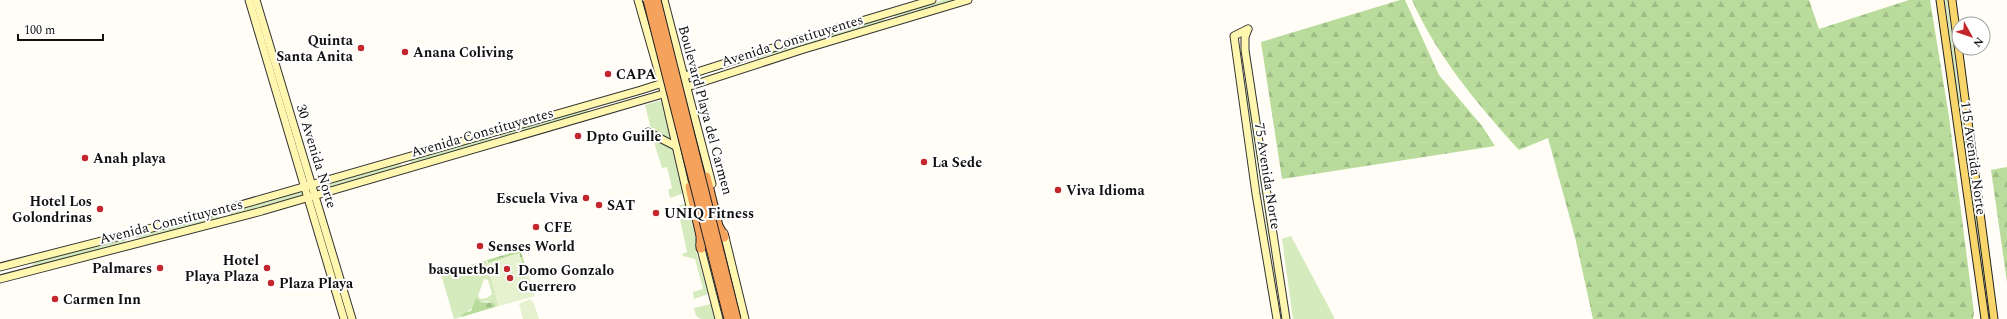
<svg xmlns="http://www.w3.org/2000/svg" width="2007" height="319" viewBox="0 0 2007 319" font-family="Spectral,serif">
	<defs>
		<pattern id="forest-firs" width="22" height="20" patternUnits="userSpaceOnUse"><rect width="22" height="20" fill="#b9dc9c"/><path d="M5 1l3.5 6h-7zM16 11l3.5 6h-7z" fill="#9ebc85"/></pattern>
	</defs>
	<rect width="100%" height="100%" fill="#fffdf5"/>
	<g fill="#d5ebbd" fill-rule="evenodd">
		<polygon points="943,0 954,0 895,17 895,14"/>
		<polygon points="1945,0 1947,0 1962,114 1960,114"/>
		<polygon points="885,18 885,21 757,59 757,55"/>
		<polygon points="1246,91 1248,91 1270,239 1269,240"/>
		<polygon points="659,101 662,102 672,139 669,140 651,129 645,105"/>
		<polygon points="587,109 589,111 587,113 502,137 500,136 500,134"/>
		<polygon points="1963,120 1990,319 1988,319 1961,121"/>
		<polygon points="490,137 492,139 491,141 413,163 410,162 411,160"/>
		<polygon points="653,139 674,150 685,193 670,198 668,190 672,188 667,167 662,168"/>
		<polygon points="401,162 401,166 322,189 320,188 321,185"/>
		<polygon points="301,191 303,193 301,195 231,217 229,215 230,213"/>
		<polygon points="687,203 698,248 696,251 708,294 694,299 693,292 703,289 695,259 683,256 682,254 687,252 679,215 672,213 670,208"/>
		<polygon points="217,216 219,217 218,220 139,238 137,237 138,234"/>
		<polygon points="1291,236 1334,317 1334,319 1293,319 1282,239"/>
		<polygon points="124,238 127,239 125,242 37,266 32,265 35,262"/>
		<path d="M 486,260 L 499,306 L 454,319 L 441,274 ZM 484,279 L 488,280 L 492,294 L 487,298 L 481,299 L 478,296 ZM 488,301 L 495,307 L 462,317 C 463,315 478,303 481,302 C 483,301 485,302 488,301 Z"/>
		<polygon points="711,304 714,319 701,319 696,316 694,308"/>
	</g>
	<g fill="url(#forest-firs)">
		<polygon points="1400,0 1405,0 1439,75 1482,126 1495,146 1282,179 1261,42"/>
		<path d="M 1412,0 L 1809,0 L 1819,29 L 1909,0 L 1930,0 L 1949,117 L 1974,313 L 1973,319 L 1593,319 L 1575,237 L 1548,138 L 1519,150 C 1479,106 1436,55 1412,0 Z"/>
		<polygon points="2007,167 2007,282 1991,170"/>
		<polygon points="521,250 525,266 523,266 519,253 488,263 487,260"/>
		<polygon points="476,298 480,302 494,303 495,307 461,317 464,313 471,311"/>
	</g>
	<g fill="#e6f2cf" fill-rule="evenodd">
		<path d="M 521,250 L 535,296 L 499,306 L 486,260 ZM 520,250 L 525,266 L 523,266 L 519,253 L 488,263 L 487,260 Z"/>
		<polygon points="530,299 533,301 539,319 523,319 519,304"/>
	</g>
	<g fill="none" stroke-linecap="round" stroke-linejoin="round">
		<g stroke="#333" stroke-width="9">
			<g id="secondary">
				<polyline points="249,0 344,319"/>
				<polyline points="256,0 352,319"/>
				<polyline points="638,0 662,84 691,211"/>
				<polyline points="664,0 712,184"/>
				<polyline points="1248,29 1234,36 1256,194 1277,319"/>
				<polyline points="1248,29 1245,37 1245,50 1286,319"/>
				<polyline points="648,132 677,147"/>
				<polyline points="724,233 745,319"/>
				<polyline points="700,245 719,319"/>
				<polyline points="0,267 230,208 641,90 801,39 932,0"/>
				<polyline points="0,279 262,211 687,87 801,50 968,0"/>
			</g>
		</g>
		<g stroke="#222" stroke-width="9">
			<g id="primary">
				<polyline points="1940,0 1985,319"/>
				<polyline points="1952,0 1994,319"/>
			</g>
		</g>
		<g stroke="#222" stroke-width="11">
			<g id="highway">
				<polyline points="706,177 718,226 724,237"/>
				<polyline points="690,187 701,236 701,248"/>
			</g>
		</g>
		<use href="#secondary" stroke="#fff6b0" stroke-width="7"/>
		<use href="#primary" stroke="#f9d66b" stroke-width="7"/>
		<use href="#highway" stroke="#f5a25d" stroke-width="9"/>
		<g stroke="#222" stroke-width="11" stroke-linecap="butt">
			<g id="highway-bridge">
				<polyline points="648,0 729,319"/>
				<polyline points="656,0 736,319"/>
			</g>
		</g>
		<use href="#highway-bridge" stroke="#f5a25d" stroke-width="9"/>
	</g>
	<g fill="#c4262e" stroke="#fff" stroke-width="1.5">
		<circle cx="361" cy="48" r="4"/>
		<circle cx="405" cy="52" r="4"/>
		<circle cx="608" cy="74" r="4"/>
		<circle cx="578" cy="136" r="4"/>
		<circle cx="85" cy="158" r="4"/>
		<circle cx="924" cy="162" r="4"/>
		<circle cx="1058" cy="190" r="4"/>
		<circle cx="586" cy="198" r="4"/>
		<circle cx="599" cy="205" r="4"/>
		<circle cx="100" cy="209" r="4"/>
		<circle cx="656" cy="213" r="4"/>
		<circle cx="536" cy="227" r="4"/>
		<circle cx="480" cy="246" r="4"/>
		<circle cx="160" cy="268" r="4"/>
		<circle cx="267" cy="268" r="4"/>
		<circle cx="507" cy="269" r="4"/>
		<circle cx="510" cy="278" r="4"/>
		<circle cx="271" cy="283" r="4"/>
		<circle cx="55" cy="299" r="4"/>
	</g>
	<g text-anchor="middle" stroke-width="4" stroke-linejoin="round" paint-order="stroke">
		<g font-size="14" font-weight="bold" fill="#111" stroke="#fff" text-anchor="start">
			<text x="353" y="45" text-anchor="end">Quinta<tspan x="353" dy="16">Santa Anita</tspan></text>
			<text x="413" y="57">Anana Coliving</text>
			<text x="616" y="79">CAPA</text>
			<text x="586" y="141">Dpto Guille</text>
			<text x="93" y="163">Anah playa</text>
			<text x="932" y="167">La Sede</text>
			<text x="1066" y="195">Viva Idioma</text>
			<text x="578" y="203" text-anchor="end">Escuela Viva</text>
			<text x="92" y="206" text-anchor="end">Hotel Los<tspan x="92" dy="16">Golondrinas</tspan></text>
			<text x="607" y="210">SAT</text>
			<text x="664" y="218">UNIQ Fitness</text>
			<text x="544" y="232">CFE</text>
			<text x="488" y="251">Senses World</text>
			<text x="259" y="265" text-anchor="end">Hotel<tspan x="259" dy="16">Playa Plaza</tspan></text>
			<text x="152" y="273" text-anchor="end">Palmares</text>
			<text x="499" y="274" text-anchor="end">basquetbol</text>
			<text x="518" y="275">Domo Gonzalo<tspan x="518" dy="16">Guerrero</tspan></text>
			<text x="279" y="288">Plaza Playa</text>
			<text x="63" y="304">Carmen Inn</text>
		</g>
		<g font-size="14" fill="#111" stroke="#fff">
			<text transform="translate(792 40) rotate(-17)" y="5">Avenida Constituyentes</text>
			<text transform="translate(706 110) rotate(75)" y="5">Boulevard Playa del Carmen</text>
			<text transform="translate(482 132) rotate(-16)" y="5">Avenida Constituyentes</text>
			<text transform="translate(317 156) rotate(73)" y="5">30 Avenida Norte</text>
			<text transform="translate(1974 158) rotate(82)" y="5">115 Avenida Norte</text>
			<text transform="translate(1268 176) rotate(81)" y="5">75 Avenida Norte</text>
			<text transform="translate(171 221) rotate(-14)" y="5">Avenida Constituyentes</text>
		</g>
	</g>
	<g transform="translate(1971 36) rotate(130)"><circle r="19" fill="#ffffff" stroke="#a0a0a0"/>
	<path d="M0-3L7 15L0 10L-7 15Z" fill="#c4262e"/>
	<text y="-6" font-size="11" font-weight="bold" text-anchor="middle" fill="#111111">N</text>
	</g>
	<path d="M18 34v6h85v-6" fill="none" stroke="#111111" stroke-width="2"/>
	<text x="24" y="34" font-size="12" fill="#111111" stroke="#ffffff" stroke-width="3" paint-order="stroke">100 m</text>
</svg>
